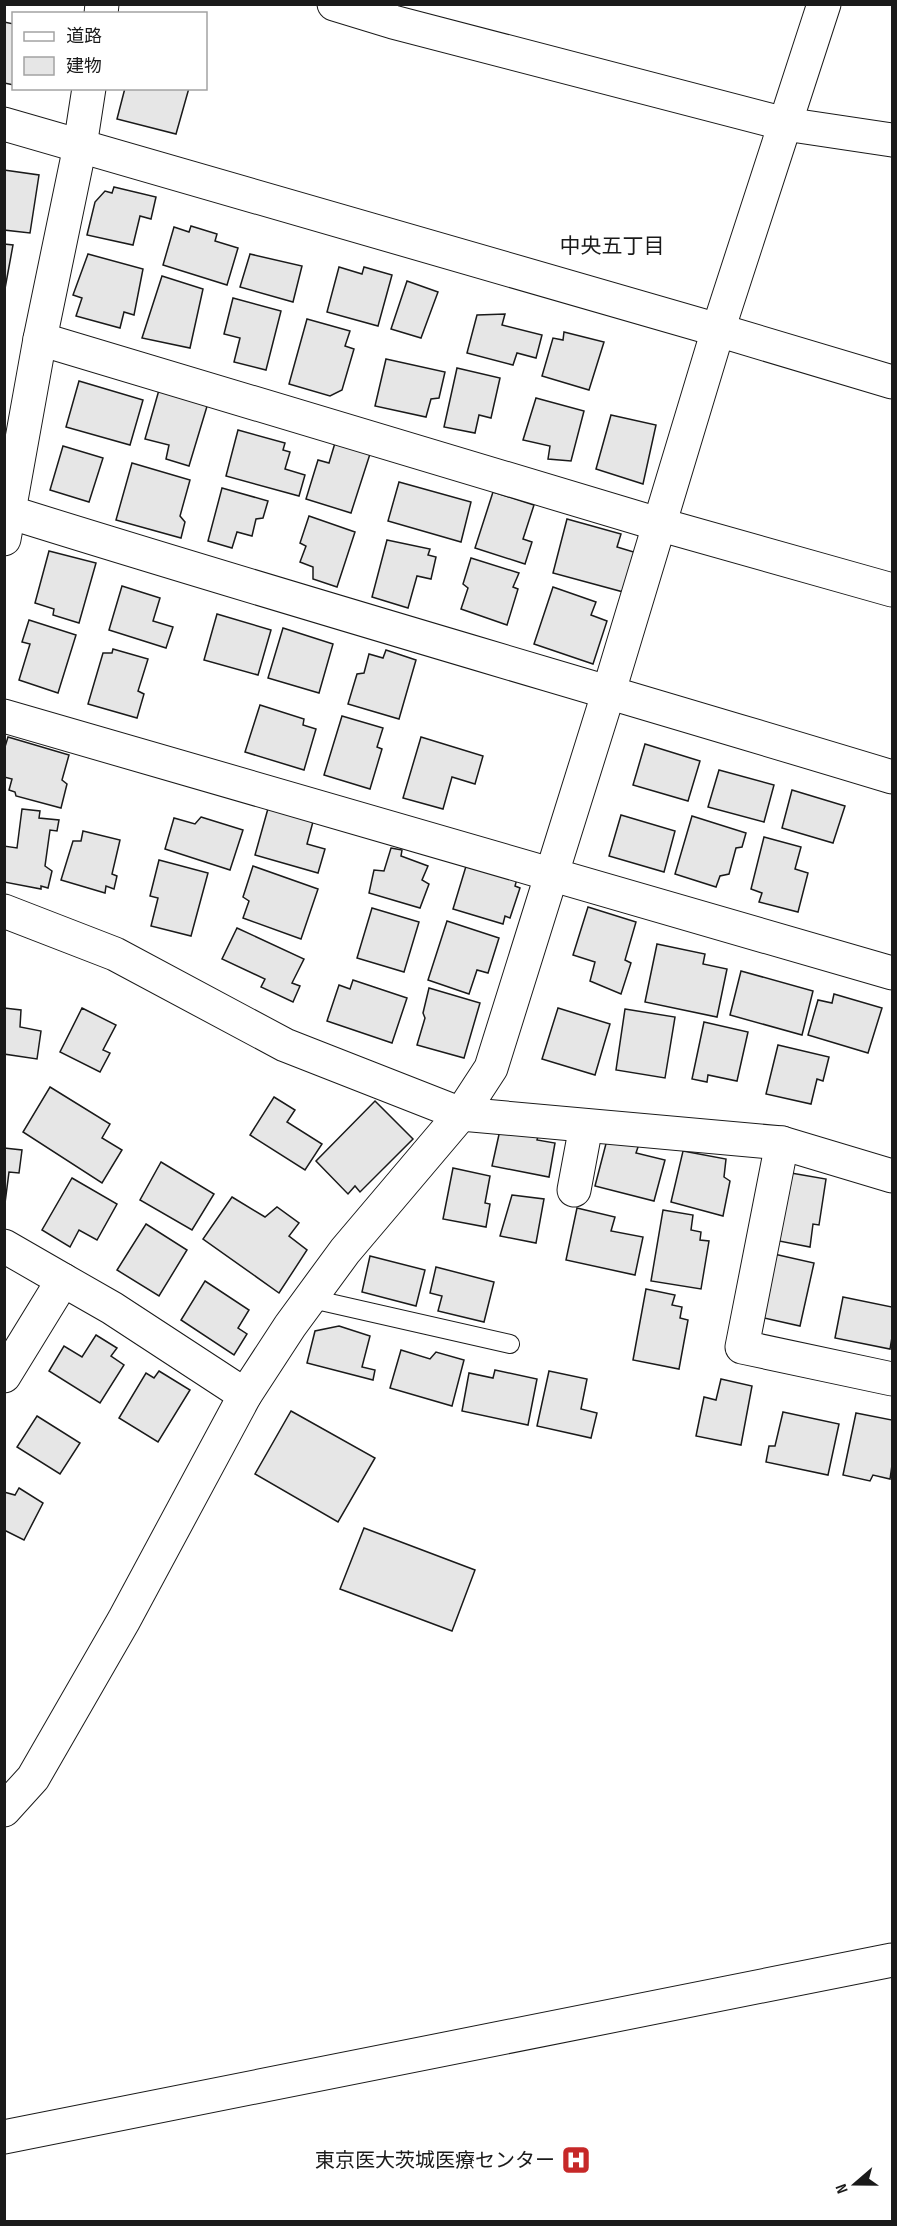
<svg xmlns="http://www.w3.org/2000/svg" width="897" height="2226" viewBox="0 0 897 2226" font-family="'Sofia Sans Condensed','Noto Sans JP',sans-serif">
	<rect width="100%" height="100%" fill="#fff"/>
	<g fill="#e6e6e6" stroke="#1a1a1a" stroke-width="1.5">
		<polygon points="4,22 14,24 14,85 4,83"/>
		<polygon points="125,88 189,88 176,134 117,119"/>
		<polygon points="4,170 39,175 30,233 4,230"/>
		<polygon points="114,187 156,197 151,219 140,216 133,245 87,235 95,202 105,191 112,193"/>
		<polygon points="191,226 217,234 215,241 238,248 227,285 163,265 174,227 189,232"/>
		<polygon points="4,244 13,245 4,294"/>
		<polygon points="88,254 143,269 134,315 124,312 120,328 76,316 82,298 73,295"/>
		<polygon points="250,254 302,266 293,302 240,287"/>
		<polygon points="339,267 362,274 364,267 392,275 378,326 327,312"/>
		<polygon points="162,276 203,289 190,348 142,338"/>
		<polygon points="407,281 438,292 421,338 391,329"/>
		<polygon points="233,298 281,311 266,370 234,362 240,338 224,334"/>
		<polygon points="505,314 502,325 542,335 536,358 517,353 513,365 467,353 477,315"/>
		<polygon points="307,319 350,331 345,346 354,349 342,390 330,396 289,384"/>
		<polygon points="564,332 604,342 589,390 542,376 553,338 563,340"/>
		<polygon points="386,359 445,372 439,398 431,399 426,417 375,406"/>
		<polygon points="457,368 500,378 491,418 479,415 475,433 444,427"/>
		<polygon points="79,381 143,400 130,445 66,427"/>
		<polygon points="159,390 208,403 189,466 166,459 169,445 145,439"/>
		<polygon points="536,398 584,411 571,461 548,459 550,446 523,440"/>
		<polygon points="611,415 656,425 643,484 596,469"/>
		<polygon points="238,430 285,443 283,450 290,452 285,469 305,475 299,496 226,476"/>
		<polygon points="335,443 370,454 351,513 306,499 318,460 329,463"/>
		<polygon points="63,446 103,458 89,502 50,490"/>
		<polygon points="132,463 190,480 180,516 185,522 181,538 116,520"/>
		<polygon points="399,482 471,502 461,542 388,521"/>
		<polygon points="222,488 268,501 263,518 256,519 252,536 237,532 232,548 208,541"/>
		<polygon points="493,492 534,505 523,539 532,542 525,564 475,548"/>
		<polygon points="309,516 355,532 337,587 313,579 313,567 300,562 306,546 300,543"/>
		<polygon points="567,519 621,534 617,547 637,553 627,593 553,573"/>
		<polygon points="387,540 430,549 428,555 436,557 431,579 417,576 408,608 372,597"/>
		<polygon points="49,551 96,563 79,623 53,615 54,609 35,603"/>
		<polygon points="471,558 519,573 513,587 518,589 507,625 461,609 468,588 463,584"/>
		<polygon points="122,586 160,598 153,621 173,627 166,648 109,630"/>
		<polygon points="553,587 596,602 591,615 607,621 593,664 534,644"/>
		<polygon points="217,614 271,630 258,675 204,660"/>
		<polygon points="29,620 76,635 58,693 19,680 30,644 22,642"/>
		<polygon points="283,628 333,644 319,693 268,678"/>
		<polygon points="113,649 148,659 138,691 144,694 137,718 88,704 103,653 112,653"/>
		<polygon points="386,650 416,660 399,719 348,704 357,674 364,673 369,654 383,658"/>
		<polygon points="260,705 304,719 303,725 316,729 304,770 245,752"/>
		<polygon points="342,716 383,728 377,747 382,749 370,789 324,775"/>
		<polygon points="8,737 69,755 62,780 67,784 61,808 16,796 15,792 9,790 12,779 4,777 4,750"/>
		<polygon points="421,737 483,756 475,784 452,777 443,809 403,798"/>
		<polygon points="645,744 700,761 688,801 633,785"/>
		<polygon points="719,770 774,785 764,822 708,807"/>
		<polygon points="792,790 845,806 833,843 782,828"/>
		<polygon points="269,805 314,818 307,844 325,849 318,873 255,855"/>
		<polygon points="22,809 40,811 39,818 59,820 57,831 50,830 45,866 52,871 48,888 41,886 41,889 4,882 4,846 17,848"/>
		<polygon points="621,815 675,831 664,872 609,856"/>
		<polygon points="692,816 746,833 742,847 736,848 729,874 720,876 716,887 675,874"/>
		<polygon points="201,817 243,830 230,870 165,849 174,818 195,824"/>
		<polygon points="83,831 120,840 112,874 117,876 114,889 106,886 105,893 61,880 73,841 81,841"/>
		<polygon points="764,837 801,847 795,869 808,873 798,912 759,902 762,893 751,889"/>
		<polygon points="391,848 402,850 401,856 428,866 422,880 429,884 420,908 369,893 374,870 384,871"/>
		<polygon points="159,860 208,873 191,936 151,926 158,898 150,896"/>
		<polygon points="467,863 517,879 515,886 520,888 510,918 505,916 503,924 453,909"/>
		<polygon points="253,866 318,889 301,939 243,918 249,901 243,897"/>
		<polygon points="588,907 636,922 625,960 631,963 621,994 590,981 595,962 573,955"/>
		<polygon points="372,908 419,922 404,972 357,958"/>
		<polygon points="447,921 499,938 488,973 477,970 469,994 428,980"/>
		<polygon points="237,928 304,959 292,983 300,986 293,1002 261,987 265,979 222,959"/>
		<polygon points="657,944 705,954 703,964 727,969 717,1017 645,1002"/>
		<polygon points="741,971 813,991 802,1035 730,1015"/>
		<polygon points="353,980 407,998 392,1043 327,1021 339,985 350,989"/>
		<polygon points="429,988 480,1003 464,1058 417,1045 425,1018 423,1013"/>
		<polygon points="834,994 882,1008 868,1053 808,1035 818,1000 832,1003"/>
		<polygon points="4,1008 21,1010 20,1027 41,1031 37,1059 4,1054"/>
		<polygon points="82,1008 116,1025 103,1050 110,1053 100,1072 60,1052"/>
		<polygon points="558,1008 610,1024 595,1075 542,1059"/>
		<polygon points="625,1009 675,1017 665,1078 616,1070"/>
		<polygon points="704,1022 748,1032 737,1081 708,1075 707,1082 692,1079"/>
		<polygon points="778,1045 829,1057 823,1081 817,1079 811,1104 766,1094"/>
		<polygon points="50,1087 110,1124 102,1138 122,1150 102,1183 23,1132"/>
		<polygon points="274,1097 295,1110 287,1122 322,1144 305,1170 250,1135"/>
		<polygon points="375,1101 413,1139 360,1192 355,1186 348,1194 316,1161"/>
		<polygon points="502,1121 540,1129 537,1140 555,1143 549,1177 492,1166"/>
		<polygon points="608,1136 639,1144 636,1153 665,1160 654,1201 595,1186"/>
		<polygon points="4,1148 22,1150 19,1173 9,1172 4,1211"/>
		<polygon points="683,1151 726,1159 724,1177 730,1181 723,1216 671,1202"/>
		<polygon points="161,1162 214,1194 192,1230 140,1200"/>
		<polygon points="453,1168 490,1176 485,1203 490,1204 486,1227 443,1219"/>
		<polygon points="791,1173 826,1179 819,1225 813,1224 810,1247 779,1241"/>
		<polygon points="72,1178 117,1204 97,1240 79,1230 70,1247 42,1230"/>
		<polygon points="512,1195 544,1199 536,1243 500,1236"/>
		<polygon points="232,1197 265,1217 277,1207 299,1223 289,1236 307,1250 279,1293 203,1239"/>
		<polygon points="577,1208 615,1217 611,1231 643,1237 635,1275 566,1260"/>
		<polygon points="663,1210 693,1215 691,1230 701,1232 700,1240 709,1241 701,1289 651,1281"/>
		<polygon points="146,1224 187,1250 159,1296 117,1270"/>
		<polygon points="774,1254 814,1263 800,1326 760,1317"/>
		<polygon points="370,1256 425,1270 416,1306 362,1292"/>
		<polygon points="436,1267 494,1282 484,1322 438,1311 442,1296 430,1293"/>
		<polygon points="205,1281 249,1310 238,1328 247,1334 234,1355 181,1320"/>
		<polygon points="646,1289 675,1295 672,1305 682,1307 680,1318 688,1320 679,1369 633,1360"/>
		<polygon points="843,1297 892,1307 892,1337 890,1349 835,1338"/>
		<polygon points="339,1326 370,1336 362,1367 375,1370 373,1380 307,1363 315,1331"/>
		<polygon points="96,1335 117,1348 111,1356 124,1365 100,1403 49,1371 64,1346 82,1357"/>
		<polygon points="401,1350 430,1359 436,1352 464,1360 452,1406 390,1388"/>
		<polygon points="495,1370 537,1379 528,1425 462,1411 469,1373 493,1378"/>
		<polygon points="159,1371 190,1390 158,1442 119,1418 146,1373 154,1378"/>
		<polygon points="549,1371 587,1379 581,1409 597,1413 591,1438 537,1426"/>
		<polygon points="721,1379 752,1386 741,1445 696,1436 704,1397 716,1400"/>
		<polygon points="291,1411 375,1458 338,1522 255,1474"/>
		<polygon points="783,1412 839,1424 828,1475 766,1462 769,1446 775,1446"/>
		<polygon points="856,1413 892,1420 892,1465 890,1479 873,1475 870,1481 843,1475"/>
		<polygon points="37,1416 80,1443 60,1474 17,1447"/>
		<polygon points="19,1488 43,1503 24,1540 4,1530 4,1492 15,1495"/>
		<polygon points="364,1528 475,1570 452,1631 340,1589"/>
	</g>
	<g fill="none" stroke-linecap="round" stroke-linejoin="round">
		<g stroke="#1a1a1a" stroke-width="20">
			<polyline id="lane" points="312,1299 510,1344"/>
		</g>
		<g stroke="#1a1a1a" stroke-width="35">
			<g id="street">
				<polyline points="334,4 393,22 785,124 892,140"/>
				<polyline points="101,14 102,4"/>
				<polyline points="40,339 658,524 892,590"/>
				<path d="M 9,512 C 303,604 598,688 892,777"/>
				<polyline points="4,539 40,339 80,146 89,88"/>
				<polyline points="4,716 892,973"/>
				<polyline points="4,911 115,954 285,1045 461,1114 782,1143 892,1176"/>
				<polyline points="782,1143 742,1347 892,1379"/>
				<polyline points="574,1190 586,1126"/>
				<polyline points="4,1246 63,1280"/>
				<polyline points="4,1376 63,1280 112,1308 245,1395"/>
				<polyline points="4,1810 33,1778 124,1620 245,1395 290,1326 345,1251 461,1114 491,1068 609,691 718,330 824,4"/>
			</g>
		</g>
		<g stroke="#1a1a1a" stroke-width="35">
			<g id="secondary">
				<polyline points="4,124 718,330 892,382"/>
				<polyline points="4,2137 892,1960"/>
			</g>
		</g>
		<use href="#lane" stroke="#fff" stroke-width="18"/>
		<use href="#street" stroke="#fff" stroke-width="33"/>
		<use href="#secondary" stroke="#fff" stroke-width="33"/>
	</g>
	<defs>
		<g id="hospital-square" transform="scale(1.5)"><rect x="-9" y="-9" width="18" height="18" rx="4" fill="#c62828" stroke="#fff"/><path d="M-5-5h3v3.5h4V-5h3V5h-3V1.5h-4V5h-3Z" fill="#fff"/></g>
	</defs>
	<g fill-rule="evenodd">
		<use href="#hospital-square" x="576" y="2160"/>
	</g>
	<g text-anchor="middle" stroke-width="4.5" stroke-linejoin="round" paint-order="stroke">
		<g font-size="20" fill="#1a1a1a" stroke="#fff" text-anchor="end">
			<text x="555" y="2167">東京医大茨城医療センター</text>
		</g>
		<g font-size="21" fill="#1a1a1a" stroke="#fff">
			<text x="612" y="253">中央五丁目</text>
		</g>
	</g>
	<rect width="897" height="2226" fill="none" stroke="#1a1a1a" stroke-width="12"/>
	<rect x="12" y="12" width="195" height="78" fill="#ffffff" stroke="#a3a3a3" stroke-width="1.5"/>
	<rect x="24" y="32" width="30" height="9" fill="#ffffff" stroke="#a3a3a3" stroke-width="1.5"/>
	<text x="66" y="42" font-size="18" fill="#1a1a1a">道路</text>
	<rect x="24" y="57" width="30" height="18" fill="#e6e6e6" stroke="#a3a3a3" stroke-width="1.5"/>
	<text x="66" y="72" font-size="18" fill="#1a1a1a">建物</text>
	<g transform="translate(855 2184) rotate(250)" stroke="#ffffff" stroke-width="4.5" paint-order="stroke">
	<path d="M0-4.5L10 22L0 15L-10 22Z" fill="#1a1a1a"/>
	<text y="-9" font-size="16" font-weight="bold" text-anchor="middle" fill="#1a1a1a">N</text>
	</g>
</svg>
